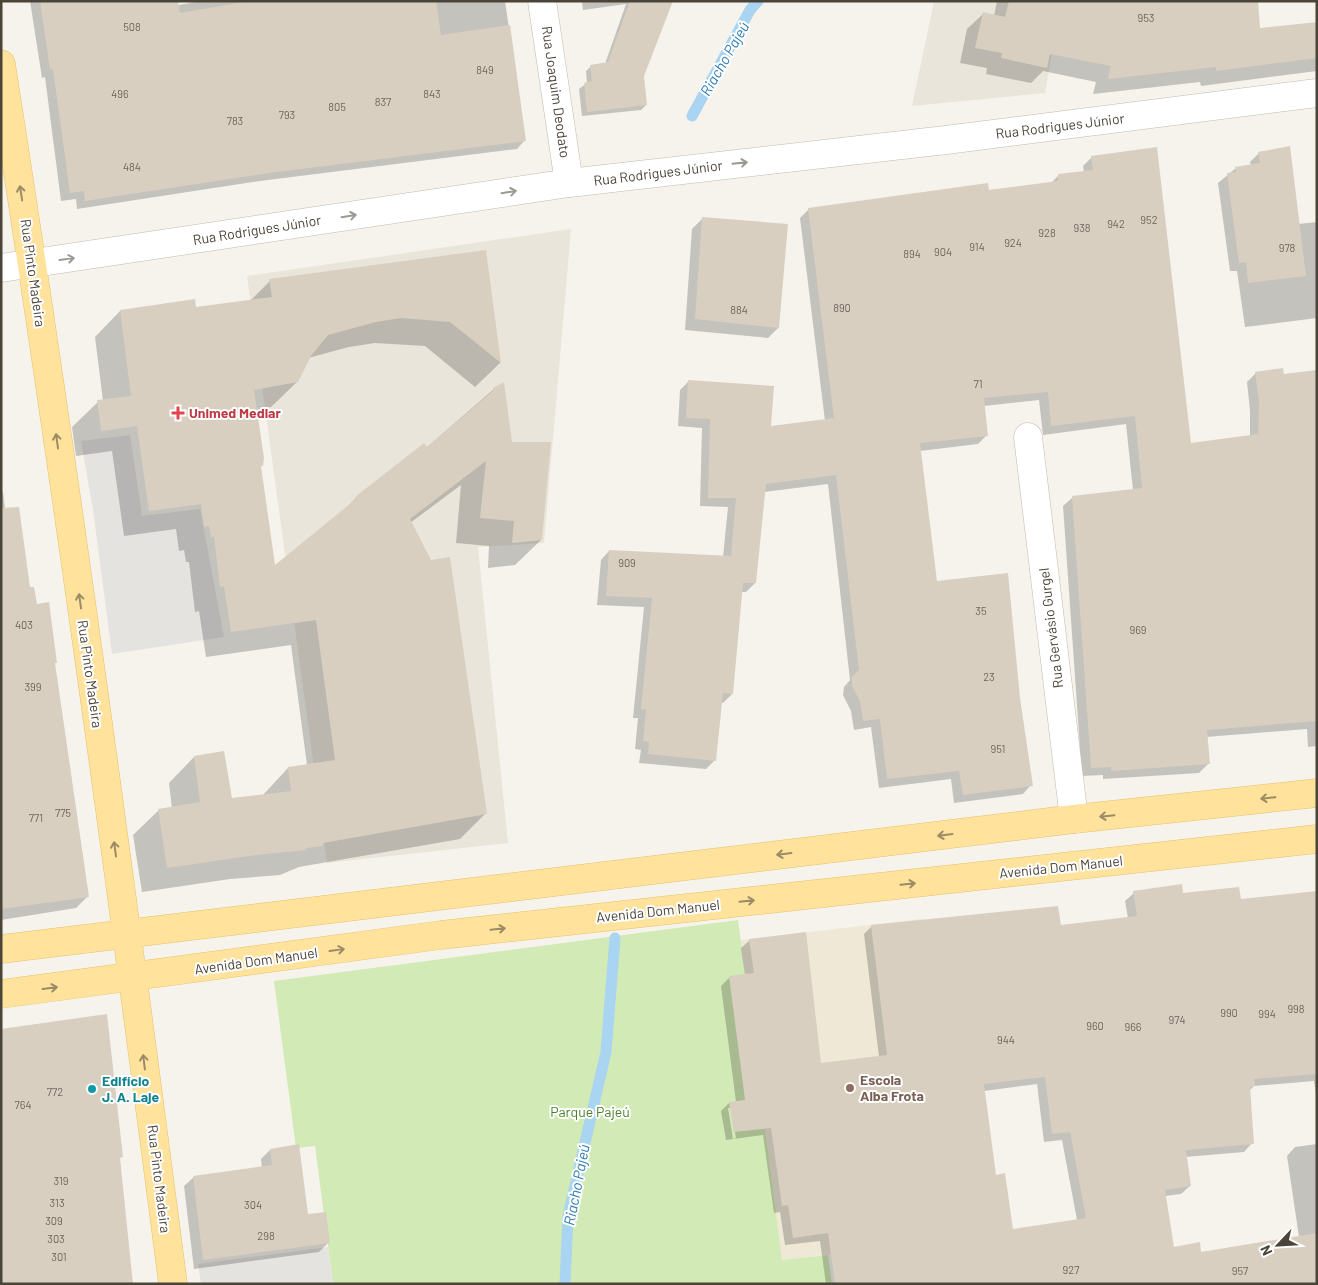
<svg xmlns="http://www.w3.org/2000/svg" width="1318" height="1285" viewBox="0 0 1318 1285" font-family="Barlow,sans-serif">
	<rect width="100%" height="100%" fill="#f6f3ec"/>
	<g fill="#eae5da">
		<polygon points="934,1 1061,1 1045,93 912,106"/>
		<polygon points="571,229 544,543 478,547 508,843 327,863 247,276"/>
	</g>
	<polygon fill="#efe8d6" points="921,919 959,1236 782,1261 740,940"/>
	<polygon fill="#d2eab5" points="738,920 782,1260 828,1255 832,1284 333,1284 315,1146 296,1148 274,981"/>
	<g fill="#e5e3e0">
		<polygon points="130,435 142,516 200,509 224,637 112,654 93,510 81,441"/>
		<polygon points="328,1247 333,1284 201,1284 198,1264"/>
	</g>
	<g fill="#0003" fill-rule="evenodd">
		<polygon points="30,1 160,1 161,8 202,1 505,1 525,140 517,149 260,181 77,209 76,199 61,201 45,77 42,78"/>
		<polygon points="582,1 671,1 643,76 646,105 641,110 582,116 579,89 587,83 586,71 591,66 605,64 626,4 583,10"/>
		<polygon points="997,1 1257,1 1259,29 1317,24 1317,71 1201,86 1200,82 1093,94 1096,82 1043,71 1031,83 986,74 987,68 960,63 967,29 983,14 994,16"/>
		<polygon points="1259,153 1298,224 1317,222 1317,318 1245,327 1237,271 1230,271 1218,183 1236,168 1251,166 1250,162"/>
		<polygon points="1092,157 1190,444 1250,437 1250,411 1247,382 1256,373 1283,376 1317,371 1317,746 1308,747 1307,729 1206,737 1208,764 1199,773 1103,779 1103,775 1082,776 1063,506 1072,498 1133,490 1126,424 1043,435 1039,400 984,406 987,435 978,444 920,451 936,582 1019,698 1031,785 1023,794 954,803 951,779 879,788 871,727 854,730 851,711 843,695 844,687 850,680 828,484 764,492 755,583 746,592 741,592 732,694 723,703 721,702 715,760 706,769 639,763 641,750 635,749 638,718 633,718 644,607 597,605 601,560 609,551 723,557 728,507 700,506 702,428 678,426 680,390 689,381 770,427 825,421 800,218 809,209 1050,184 1058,176 1084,172 1083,166"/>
		<polygon points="702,219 778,328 768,338 685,330 692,229"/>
		<polygon points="485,252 500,363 475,387 425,346 375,343 349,347 308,358 297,382 271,407 256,410 262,465 260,467 274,567 340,514 356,498 426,448 494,389 541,540 515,565 488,568 489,546 456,543 461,485 410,523 486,813 460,839 299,867 280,875 230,879 142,892 133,835 159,810 172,808 169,783 194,757 231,799 263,795 288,768 307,765 291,645 206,657 199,611 195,612 189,562 186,562 184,550 179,551 176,529 124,536 112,451 76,456 72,427 98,402 103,401 95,337 120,311 194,300 195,308 250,301 270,281"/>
		<polygon points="1,492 3,492 9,543 29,589 56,662 54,665 88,896 76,908 1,920"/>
		<path d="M 1134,893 L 1239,900 L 1317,893 L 1317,1100 L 1314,1081 L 1254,1086 L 1249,1091 L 1252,1143 L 1244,1152 L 1185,1157 L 1190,1186 L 1181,1194 L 1165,1196 L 1173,1249 L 1200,1253 L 1299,1237 L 1287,1156 L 1295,1147 L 1317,1144 L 1317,1284 L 826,1284 L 820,1241 L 785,1245 L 780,1212 L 774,1213 L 763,1135 L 726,1140 L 721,1111 L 729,1103 L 736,1102 L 721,986 L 729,978 L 745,975 L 741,948 L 750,940 L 820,1064 L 879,1057 L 864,934 L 872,926 L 1059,926 L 1128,918 L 1125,901 ZM 1037,1084 L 1044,1142 L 1062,1140 L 1077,1220 L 1012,1230 L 995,1177 L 984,1091 ZM 728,1108 L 731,1108 L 736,1138 L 733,1139 Z"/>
		<polygon points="270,1150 307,1215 328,1243 319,1252 194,1269 184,1186 194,1177 262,1167 261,1159"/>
	</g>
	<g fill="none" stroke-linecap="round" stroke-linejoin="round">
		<g stroke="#a9d4f2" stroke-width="11">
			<polyline points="692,116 750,10 758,1"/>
			<polyline points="565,1284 568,1216 606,1052 615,938"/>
		</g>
	</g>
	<g fill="#d8cfc1" fill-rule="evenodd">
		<polygon points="40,1 178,1 180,13 249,1 436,1 441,35 510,25 526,141 269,173 85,201 84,191 70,193 53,69 50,70"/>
		<polygon points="630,1 673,1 644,76 647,105 587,112 584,83 592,81 590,65 608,62"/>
		<polygon points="1009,1 1258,1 1260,28 1317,22 1317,58 1216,71 1216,67 1108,79 1111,66 1050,54 1047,68 1001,58 1002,53 975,48 983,12 1005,17"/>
		<polygon points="1290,146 1306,276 1248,283 1246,262 1239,263 1227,173 1236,172 1235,167 1260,163 1258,152"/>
		<polygon points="1157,147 1191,443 1258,434 1259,402 1255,372 1283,368 1284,374 1317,370 1317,721 1207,730 1210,764 1111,771 1111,767 1091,768 1072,496 1142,488 1135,416 1051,426 1048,392 984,398 988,436 920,443 937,581 1008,573 1020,698 1033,786 963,795 959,771 887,779 880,719 863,721 860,701 852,686 852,677 859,670 836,475 766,484 756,583 743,583 733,694 723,693 716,761 648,754 649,742 643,741 646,710 641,709 652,598 606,596 609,550 731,556 736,498 708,498 710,419 686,418 688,380 774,386 771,426 834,418 808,208 988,183 989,190 1058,181 1058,174 1093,170 1091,156"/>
		<polygon points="702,217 788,224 779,328 695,319"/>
		<polygon points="486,250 501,363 450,322 401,318 376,322 328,335 311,356 298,382 254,390 264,458 263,466 261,466 275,565 356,499 355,497 424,443 427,447 493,391 493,388 504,382 512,442 551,442 542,540 512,543 514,521 480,518 486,461 410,519 431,560 450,557 487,814 323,843 323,846 306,848 307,850 256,855 167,868 158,809 200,802 194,756 224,751 232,798 291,791 288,767 335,760 316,620 231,632 224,586 220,587 214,537 211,538 209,526 204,527 201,504 149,511 137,426 101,431 97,400 131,396 120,310 195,299 196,307 272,297 269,279"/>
		<polygon points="19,507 30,587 34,587 37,604 49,602 57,663 55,663 89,897 1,909 1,508"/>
		<path d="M 1182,884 L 1183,893 L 1239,887 L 1241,899 L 1317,891 L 1317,1074 L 1254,1079 L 1255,1086 L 1250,1087 L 1254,1144 L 1186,1150 L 1191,1186 L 1165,1190 L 1174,1247 L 1200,1242 L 1201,1252 L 1317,1233 L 1317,1284 L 835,1284 L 828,1233 L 793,1238 L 788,1205 L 782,1206 L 771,1128 L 734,1132 L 729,1102 L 745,1100 L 729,976 L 754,973 L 749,939 L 806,932 L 821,1063 L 887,1055 L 871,925 L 1058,906 L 1061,925 L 1137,916 L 1133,891 ZM 1045,1077 L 1052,1134 L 1070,1132 L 1086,1218 L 1013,1229 L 1005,1173 L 996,1175 L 984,1084 Z"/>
		<polygon points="107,1014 123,1157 120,1158 133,1284 1,1284 1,1029"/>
		<polygon points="299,1144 308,1214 326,1212 330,1243 203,1260 193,1176 272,1165 270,1149"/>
	</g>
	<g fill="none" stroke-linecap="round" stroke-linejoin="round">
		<g stroke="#c2bbae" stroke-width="29">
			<g id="minor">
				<polyline points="542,1 569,183"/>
				<polyline points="1,268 569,183 946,140 1317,93"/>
				<polyline points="1028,437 1074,819"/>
			</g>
		</g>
		<g stroke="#e6c16a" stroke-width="29">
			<g id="major">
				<path d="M 1,64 C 65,470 120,877 173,1284"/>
				<polyline points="1,949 1074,819 1317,793"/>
				<polyline points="1,994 441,935 1317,839"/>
			</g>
		</g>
		<use href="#minor" stroke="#fff" stroke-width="28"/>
		<use href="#major" stroke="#ffe39c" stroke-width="28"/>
	</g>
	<defs><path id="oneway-shaft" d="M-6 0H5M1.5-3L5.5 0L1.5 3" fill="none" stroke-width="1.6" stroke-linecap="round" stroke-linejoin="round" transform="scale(1.25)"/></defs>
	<g stroke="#9c9892">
		<use href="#oneway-shaft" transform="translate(740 163) rotate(-6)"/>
		<use href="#oneway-shaft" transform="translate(509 192) rotate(-9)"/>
		<use href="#oneway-shaft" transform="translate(349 216) rotate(-9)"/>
		<use href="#oneway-shaft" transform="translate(67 259) rotate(-8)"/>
	</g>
	<g stroke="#9c8c66">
		<use href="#oneway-shaft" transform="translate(21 193) rotate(-99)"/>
		<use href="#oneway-shaft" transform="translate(57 441) rotate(-98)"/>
		<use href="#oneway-shaft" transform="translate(80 601) rotate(-98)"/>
		<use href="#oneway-shaft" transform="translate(1268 798) rotate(174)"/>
		<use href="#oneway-shaft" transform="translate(1107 816) rotate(174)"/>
		<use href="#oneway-shaft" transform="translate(945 835) rotate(173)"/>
		<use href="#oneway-shaft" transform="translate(115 849) rotate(-98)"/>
		<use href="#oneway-shaft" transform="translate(784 854) rotate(173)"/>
		<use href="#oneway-shaft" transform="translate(908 884) rotate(-6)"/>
		<use href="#oneway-shaft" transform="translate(747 901) rotate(-6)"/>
		<use href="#oneway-shaft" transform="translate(498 929) rotate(-6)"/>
		<use href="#oneway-shaft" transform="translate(337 950) rotate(-8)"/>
		<use href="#oneway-shaft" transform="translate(50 988) rotate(-7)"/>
		<use href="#oneway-shaft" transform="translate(144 1062) rotate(-97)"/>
	</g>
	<path fill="#e0444e" stroke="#fff" stroke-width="2" d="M175.5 405.5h5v5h5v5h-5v5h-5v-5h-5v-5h5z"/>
	<circle fill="#8d6e63" stroke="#fff" stroke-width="2" cx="850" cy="1088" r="5"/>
	<circle fill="#0f9aa8" stroke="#fff" stroke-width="2" cx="92" cy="1089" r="5"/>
	<g text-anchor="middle" stroke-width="4" stroke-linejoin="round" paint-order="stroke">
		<g font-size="11" fill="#6e675b">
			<text x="1146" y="22">953</text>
			<text x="132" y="31">508</text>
			<text x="485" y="74">849</text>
			<text x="120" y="98">496</text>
			<text x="432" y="98">843</text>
			<text x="383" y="106">837</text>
			<text x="337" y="111">805</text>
			<text x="287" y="119">793</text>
			<text x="235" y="125">783</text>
			<text x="132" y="171">484</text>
			<text x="1149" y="224">952</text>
			<text x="1116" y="228">942</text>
			<text x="1082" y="232">938</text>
			<text x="1047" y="237">928</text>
			<text x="1013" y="247">924</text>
			<text x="977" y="251">914</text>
			<text x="1287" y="252">978</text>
			<text x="943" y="256">904</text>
			<text x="912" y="258">894</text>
			<text x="842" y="312">890</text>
			<text x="739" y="314">884</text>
			<text x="978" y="388">71</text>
			<text x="627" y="567">909</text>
			<text x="981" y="615">35</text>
			<text x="24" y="629">403</text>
			<text x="1138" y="634">969</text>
			<text x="989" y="681">23</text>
			<text x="33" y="691">399</text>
			<text x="998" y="753">951</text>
			<text x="63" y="817">775</text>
			<text x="36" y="822">771</text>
			<text x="1296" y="1013">998</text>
			<text x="1229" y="1017">990</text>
			<text x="1267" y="1018">994</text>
			<text x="1177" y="1024">974</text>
			<text x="1095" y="1030">960</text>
			<text x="1133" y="1031">966</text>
			<text x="1006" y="1044">944</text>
			<text x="55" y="1096">772</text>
			<text x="23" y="1109">764</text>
			<text x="61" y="1185">319</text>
			<text x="57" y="1207">313</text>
			<text x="253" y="1209">304</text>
			<text x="54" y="1225">309</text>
			<text x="266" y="1240">298</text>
			<text x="56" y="1243">303</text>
			<text x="59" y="1261">301</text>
			<text x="1071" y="1274">927</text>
			<text x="1240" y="1275">957</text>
		</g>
		<g font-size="14" fill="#4b4439" stroke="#fff">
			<text transform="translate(556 92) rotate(82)" y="5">Rua Joaquim Deodato</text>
			<text transform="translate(1060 126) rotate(-7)" y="5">Rua Rodrigues Júnior</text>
			<text transform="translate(658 173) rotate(-7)" y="5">Rua Rodrigues Júnior</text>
			<text transform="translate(257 230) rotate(-9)" y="5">Rua Rodrigues Júnior</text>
			<text transform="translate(33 273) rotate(82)" y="5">Rua Pinto Madeira</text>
			<text transform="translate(1051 628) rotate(-97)" y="5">Rua Gervásio Gurgel</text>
			<text transform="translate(90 674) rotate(82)" y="5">Rua Pinto Madeira</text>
			<text transform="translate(1061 867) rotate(-6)" y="5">Avenida Dom Manuel</text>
			<text transform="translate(658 911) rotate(-6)" y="5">Avenida Dom Manuel</text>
			<text transform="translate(256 961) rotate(-8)" y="5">Avenida Dom Manuel</text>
			<text transform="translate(159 1179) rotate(83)" y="5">Rua Pinto Madeira</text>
		</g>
		<g font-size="14" font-weight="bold" fill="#be3a42" stroke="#fff" text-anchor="start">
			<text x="189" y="418">Unimed Medlar</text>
		</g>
		<g font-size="14" font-weight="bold" fill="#785e54" stroke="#fff" text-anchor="start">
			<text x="860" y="1085">Escola<tspan x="860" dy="16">Alba Frota</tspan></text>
		</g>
		<g font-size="14" font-weight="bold" fill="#0d838f" stroke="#fff" text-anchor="start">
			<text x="102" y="1086">Edifício<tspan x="102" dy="16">J. A. Laje</tspan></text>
		</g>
		<g font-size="14" fill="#4a7f2a" stroke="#fff">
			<text x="590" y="1117">Parque Pajeú</text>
		</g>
		<g font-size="15" font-style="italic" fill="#2e7ab2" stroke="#fff">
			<text transform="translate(725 59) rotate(-60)" y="5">Riacho Pajeú</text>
			<text transform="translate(577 1185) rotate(-79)" y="5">Riacho Pajeú</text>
		</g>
	</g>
	<rect width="1318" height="1285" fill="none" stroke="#4b4439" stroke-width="5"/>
	<g transform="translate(1278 1245) rotate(245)" stroke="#ffffff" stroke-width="4" paint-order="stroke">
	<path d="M0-4L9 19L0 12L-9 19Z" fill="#4b4439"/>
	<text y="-8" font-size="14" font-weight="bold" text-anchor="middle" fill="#4b4439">N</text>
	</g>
</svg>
